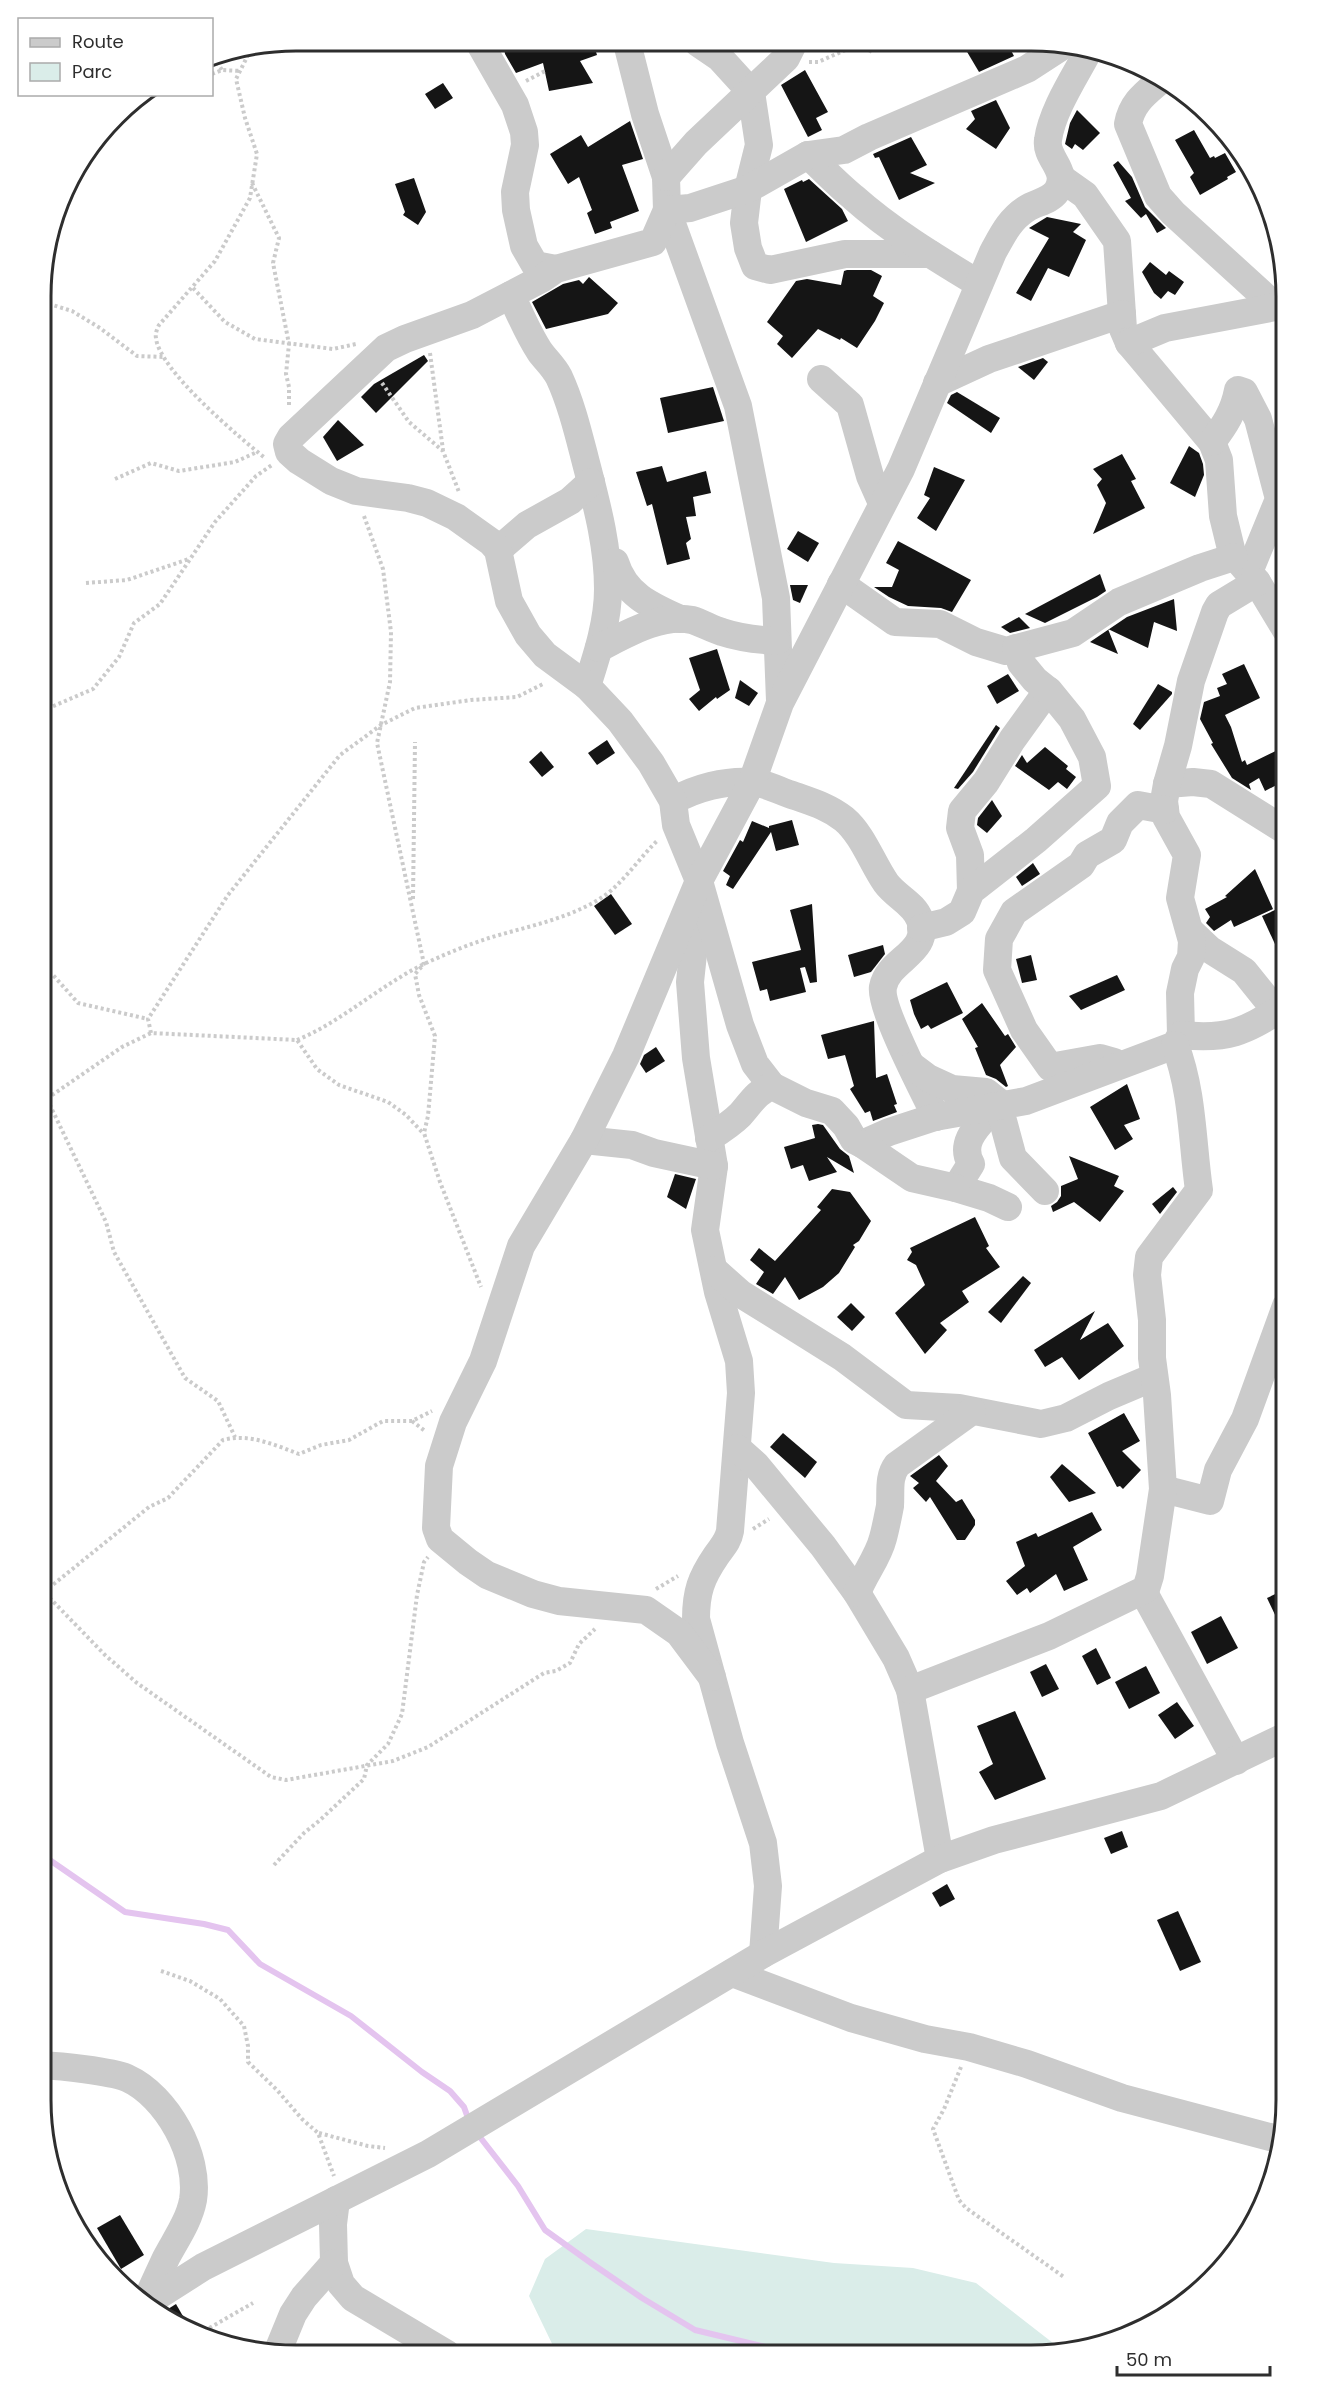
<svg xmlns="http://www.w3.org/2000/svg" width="1327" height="2396" viewBox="0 0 1327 2396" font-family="Poppins,sans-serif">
	<rect width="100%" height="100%" fill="#fff"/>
	<polygon fill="#daede9" points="586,2229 834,2263 913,2268 976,2283 1062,2350 1031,2355 557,2354 529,2296 545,2259"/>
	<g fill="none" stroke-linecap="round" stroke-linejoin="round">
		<g stroke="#e4c4ef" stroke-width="6">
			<polyline points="41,1854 125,1912 204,1924 228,1930 260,1964 351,2016 422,2072 450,2091 464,2107 469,2121"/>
			<polyline points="476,2132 518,2186 545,2230 591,2263 642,2298 695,2330 799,2355"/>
		</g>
	</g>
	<g fill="#151515">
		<polygon points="503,42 593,42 597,55 580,61 593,83 549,91 543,63 516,73 505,54"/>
		<polygon points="963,45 1008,45 1014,56 979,72"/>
		<polygon points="805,70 828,112 816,118 822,130 808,137 781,85"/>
		<polygon points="443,83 453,98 435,109 425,94"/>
		<polygon points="996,100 1010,128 996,149 966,129 975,119 971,111"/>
		<polygon points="1077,110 1100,133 1083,150 1075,144 1072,149 1065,144 1070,123"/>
		<polygon points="630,121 643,159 622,165 639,211 610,222 612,228 595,234 587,213 592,210 579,177 568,184 550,154 581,135 588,147"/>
		<polygon points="1194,130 1210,158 1214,156 1215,158 1225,153 1236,172 1227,177 1228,179 1200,195 1190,177 1194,173 1175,140"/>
		<polygon points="911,137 927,165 910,173 935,183 899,200 879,157 875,158 873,154"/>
		<polygon points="1118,161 1132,177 1145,207 1166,228 1157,233 1146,214 1141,218 1125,201 1131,198 1113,165"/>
		<polygon points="414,178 426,212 418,225 403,215 405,212 395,184"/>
		<polygon points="809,179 842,209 848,221 806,242 784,189 802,180 803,182"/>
		<polygon points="1047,217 1081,224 1073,232 1086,240 1069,277 1048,268 1031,301 1016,293 1049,238 1029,228"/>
		<polygon points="1150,262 1166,275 1169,271 1184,282 1175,295 1168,291 1161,299 1154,293 1142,272"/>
		<polygon points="847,270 871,270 882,276 873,296 884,303 875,321 857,348 841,338 840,340 818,329 792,358 777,344 783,336 767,322 796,281 807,279 841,285 844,271"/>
		<polygon points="589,277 618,303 608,314 546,329 532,302 563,284 579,280 583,284"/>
		<polygon points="424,355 428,361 376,413 361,397 374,384"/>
		<polygon points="1043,358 1048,362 1034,380 1018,367"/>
		<polygon points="713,387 724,421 668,433 660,398"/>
		<polygon points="957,392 1000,418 991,433 947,403 951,395"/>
		<polygon points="338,420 364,445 337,461 323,437"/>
		<polygon points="1189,446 1199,453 1203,464 1204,475 1195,497 1170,483"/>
		<polygon points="1122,454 1136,479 1131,481 1145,508 1093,534 1106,503 1097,485 1102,479 1093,469"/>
		<polygon points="662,466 667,482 706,471 711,493 693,497 696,516 686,517 691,539 686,543 690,559 667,565 652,504 647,506 636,472"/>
		<polygon points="934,467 965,480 936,531 917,518 930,498 924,495"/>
		<polygon points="798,531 819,543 808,562 787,549"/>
		<polygon points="898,541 971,580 952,612 941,608 908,606 889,597 874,587 892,587 899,570 886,563"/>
		<polygon points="1100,574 1106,591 1097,597 1045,623 1025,614"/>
		<polygon points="790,585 808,585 800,603 793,600"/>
		<polygon points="1174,599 1177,631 1154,622 1148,648 1108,629 1118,654 1090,642 1127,617"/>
		<polygon points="1019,617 1030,628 1010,633 1001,627"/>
		<polygon points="717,649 730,690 717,699 716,697 699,711 689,699 700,690 689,658"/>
		<polygon points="1244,664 1260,698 1225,715 1231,727 1242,762 1245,760 1247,765 1286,746 1286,780 1265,791 1259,778 1249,784 1251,790 1232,778 1211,744 1213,743 1200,719 1204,702 1220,696 1217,688 1227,684 1222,674"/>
		<polygon points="1008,674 1019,691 997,704 987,686"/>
		<polygon points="740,680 758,693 749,706 735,698"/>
		<polygon points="1158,684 1172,692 1172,694 1140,730 1133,724"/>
		<polygon points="996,725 1000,728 973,772 958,789 954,788"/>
		<polygon points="607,740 615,753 597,765 588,753"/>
		<polygon points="1045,747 1068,766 1066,769 1076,777 1067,789 1058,782 1049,790 1015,766 1022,755 1027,763"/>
		<polygon points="541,751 554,767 542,777 529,762"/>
		<polygon points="992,800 1002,816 987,833 977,825 978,818"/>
		<polygon points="792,820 799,845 776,851 771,832 733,889 726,885 730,876 723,871 740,840 743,842 752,821 769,828 769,826"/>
		<polygon points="1033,863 1040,874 1022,886 1016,877"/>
		<polygon points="1255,869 1273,909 1234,927 1231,920 1214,931 1206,923 1210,917 1205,909 1227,897 1225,896"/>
		<polygon points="611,894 632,924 615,935 594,906"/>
		<polygon points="812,904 817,982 810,983 805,967 800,968 806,992 770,1001 767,989 760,991 752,962 801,950 790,910"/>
		<polygon points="1286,905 1286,968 1262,916"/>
		<polygon points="883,945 885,954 871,972 854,977 848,955"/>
		<polygon points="1031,955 1037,980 1022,983 1016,959"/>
		<polygon points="1117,975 1125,990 1081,1010 1069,996"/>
		<polygon points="947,982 963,1013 931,1029 928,1025 921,1029 914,1014 910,1000"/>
		<polygon points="982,1003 1005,1036 1008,1034 1016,1047 1000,1065 1008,1086 1006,1087 996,1079 986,1075 975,1048 978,1047 962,1019"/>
		<polygon points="874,1021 876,1078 887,1074 897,1104 894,1105 897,1112 873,1121 870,1111 865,1113 850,1089 854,1086 845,1055 828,1059 821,1035"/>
		<polygon points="656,1047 665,1061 646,1073 640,1064 644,1055"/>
		<polygon points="1127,1084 1140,1119 1124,1125 1133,1139 1115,1150 1090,1107"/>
		<polygon points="818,1124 823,1125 840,1149 849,1156 854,1173 827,1157 837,1172 809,1181 803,1165 791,1169 784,1147 815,1138 812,1125"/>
		<polygon points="1069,1156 1119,1176 1114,1186 1124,1191 1100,1222 1074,1202 1053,1212 1051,1206 1057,1202 1061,1196 1061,1186 1078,1179"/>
		<polygon points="675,1174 696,1179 686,1209 667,1197"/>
		<polygon points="1173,1187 1177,1192 1160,1214 1152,1204"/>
		<polygon points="832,1189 850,1192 871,1221 859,1241 853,1245 855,1247 839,1273 823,1287 799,1300 785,1277 773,1294 756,1284 764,1272 750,1260 759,1248 775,1261 821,1210 817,1207"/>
		<polygon points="975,1217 989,1246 986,1248 1000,1267 962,1291 969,1302 940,1323 947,1330 925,1354 895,1313 925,1285 916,1265 907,1260 912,1252 910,1248"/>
		<polygon points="1023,1276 1031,1283 1001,1323 988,1312"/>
		<polygon points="851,1303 865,1317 852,1331 837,1317"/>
		<polygon points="1095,1311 1080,1340 1108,1323 1124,1346 1079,1380 1062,1357 1045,1367 1034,1350"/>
		<polygon points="1124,1413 1140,1441 1122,1451 1141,1470 1123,1489 1120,1486 1117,1487 1088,1433"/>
		<polygon points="783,1433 817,1462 805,1478 770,1447"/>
		<polygon points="939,1455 948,1466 936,1481 956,1502 962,1499 975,1520 975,1525 965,1540 957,1540 930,1497 926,1502 913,1488 919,1483 910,1476"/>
		<polygon points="1062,1464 1096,1493 1069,1502 1050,1477"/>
		<polygon points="1092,1512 1102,1530 1073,1547 1088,1580 1064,1591 1056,1574 1030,1593 1027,1588 1017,1595 1006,1581 1025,1566 1016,1542 1036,1533 1038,1537"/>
		<polygon points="1286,1589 1286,1638 1267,1598"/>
		<polygon points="1221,1616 1238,1648 1207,1664 1191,1632"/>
		<polygon points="1096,1648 1111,1678 1097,1685 1082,1656"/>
		<polygon points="1046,1664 1059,1689 1042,1697 1030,1672"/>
		<polygon points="1146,1666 1160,1693 1129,1709 1115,1682"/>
		<polygon points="1177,1702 1194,1726 1175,1739 1158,1715"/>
		<polygon points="1015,1711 1046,1779 995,1800 979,1772 993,1764 977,1726"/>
		<polygon points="1122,1831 1128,1847 1111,1854 1104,1838"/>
		<polygon points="947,1884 955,1899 940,1907 932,1893"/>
		<polygon points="1178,1911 1201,1962 1180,1971 1157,1920"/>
		<polygon points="120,2215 144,2255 121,2269 97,2228"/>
		<polygon points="176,2304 192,2332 183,2329 160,2314"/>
	</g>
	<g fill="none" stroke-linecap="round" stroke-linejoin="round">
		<g stroke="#cbcbcb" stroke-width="4" stroke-dasharray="3 3" stroke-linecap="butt">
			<polyline points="835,44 842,51"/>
			<polyline points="859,44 872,52 885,44"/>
			<path d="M 251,49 L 236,79 L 245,118 L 257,154 L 250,198 L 215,261 L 159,325 C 157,329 155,334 156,338 C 159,370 239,437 265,458"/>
			<polyline points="214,57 222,70"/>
			<polyline points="809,62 818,62 859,44"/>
			<polyline points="212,74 222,70 241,71"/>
			<polyline points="526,81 545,71"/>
			<polyline points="142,95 146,94"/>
			<polyline points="252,183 279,238 273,263 289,344 286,374 289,387 289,406"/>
			<polyline points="193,288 225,322 255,339 333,349 356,344"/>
			<polyline points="43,302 72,311 100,328 137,356 164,357"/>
			<polyline points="430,353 443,450"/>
			<polyline points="382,383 409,422 443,451 459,492"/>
			<polyline points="115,479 151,463 179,471 235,462 257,452"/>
			<polyline points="364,516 383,569 391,632 390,682 377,743 424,964 415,974 419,995 435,1036 428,1116 424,1133 440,1182 481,1287"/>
			<polyline points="86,583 127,580 189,559"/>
			<polyline points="42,711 93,689 119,657 134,623 160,604 215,522 256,476 272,465"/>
			<polyline points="413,899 415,742"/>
			<polyline points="42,973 53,975 78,1003 148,1019"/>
			<polyline points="151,1033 148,1019 228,895 340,755 381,725 415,708 471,700 517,697 545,683"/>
			<path d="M 297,1040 C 341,1022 378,987 422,965 C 443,955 467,945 489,938 C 528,926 570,919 604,896 C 623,883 641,856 658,840"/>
			<polyline points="47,1099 106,1222 114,1252 185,1378 218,1401 235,1437"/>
			<polyline points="42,1102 122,1047 151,1033 297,1040 317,1069 339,1085 388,1102 406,1115 423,1133"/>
			<polyline points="412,1421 425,1431"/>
			<polyline points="753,1529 769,1519"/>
			<polyline points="41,1589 105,1655 137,1683 271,1777 286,1780 393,1761 428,1747 544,1673 556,1671 570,1663 579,1644 595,1629"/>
			<polyline points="656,1589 678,1576"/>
			<path d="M 44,1592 L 149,1507 L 168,1498 L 223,1440 C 249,1433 275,1445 299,1454 L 321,1445 L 349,1440 L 383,1421 L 412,1421 L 432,1411"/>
			<polyline points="274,1865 304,1833 319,1821 364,1779 367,1765 388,1744 402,1714 417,1595 424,1562 428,1557"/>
			<polyline points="161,1971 190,1981 220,1999 244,2026 248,2046 248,2062 277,2090 302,2119 318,2133 334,2176"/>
			<polyline points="961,2067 944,2109 933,2129 959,2200 966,2208 1064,2277"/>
			<polyline points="319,2133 368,2146 385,2148"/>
			<polyline points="199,2334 253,2303"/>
		</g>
		<g stroke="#cbcbcb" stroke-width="28">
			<polyline points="479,42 515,105 524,132 525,145 515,192 516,210 524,246 535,265 556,269"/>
			<polyline points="627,43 645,114 666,177 667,210 738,406 776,598 780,701"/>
			<polyline points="698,43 720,58 751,92 759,145 748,189 744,223 748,248 755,266 770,270 845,254 930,254"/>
			<path d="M 1162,79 C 1146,93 1132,102 1128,124 L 1158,196 L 1173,213 L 1275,306"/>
			<path d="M 808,155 C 823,169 837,184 853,197 C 891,231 936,258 979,284"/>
			<polyline points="666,177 696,143 786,58 793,44"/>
			<polyline points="1061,178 1085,195 1117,241 1123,329 1129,343 1140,356 1212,442 1219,460 1223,516 1232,553 1257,582 1286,630"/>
			<path d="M 511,295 C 520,314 528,334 540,352 C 546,360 554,367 559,377 C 571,403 578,432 585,459 C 596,502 608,544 608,589 C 608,622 597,655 587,686"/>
			<polyline points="1129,343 1165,328 1286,305"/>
			<polyline points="821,379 850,405 870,476 882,503"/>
			<polyline points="937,383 989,359 1122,314"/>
			<path d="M 1212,442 C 1225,425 1234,411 1238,390 L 1244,392 L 1258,419 L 1279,499 L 1249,572"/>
			<polyline points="498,550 527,525 570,501 591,482"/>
			<path d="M 615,562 C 625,595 651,606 680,619"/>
			<polyline points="841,584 895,622 940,624 976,642 1006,651 1073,633 1119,602 1200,568 1234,557"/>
			<path d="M 599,648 C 625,635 661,613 692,620 C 702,623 712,629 722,632 C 740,638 758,640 777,641"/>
			<polyline points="1167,784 1193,782 1211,784 1286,831"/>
			<path d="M 673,801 C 695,788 726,780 752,782 C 766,783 781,792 795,796 C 812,802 829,807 844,819 C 863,835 872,863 886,883 C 896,897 914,903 920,920 C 931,953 888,959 883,987 C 879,1007 925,1094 936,1117"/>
			<polyline points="971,891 970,855 960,828 962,811 986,782 1012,740 1048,690"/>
			<path d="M 698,907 L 690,982 L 696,1058 L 714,1166 L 705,1230 L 718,1292 L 739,1361 L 741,1393 L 730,1531 C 728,1542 722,1547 716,1556 C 701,1578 696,1592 696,1619 L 730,1743 L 763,1843 L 768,1886 L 763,1954"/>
			<polyline points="921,928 946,922 962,912 971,891 1036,840 1097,786 1092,757 1072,719 1050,692 1035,680 1021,663 1016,648"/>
			<polyline points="1190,931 1209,949 1244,971 1277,1012"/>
			<polyline points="1181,1035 1180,993 1185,969 1191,957 1192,941 1180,898 1187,855 1166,817 1164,801 1167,784 1178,746 1191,681 1215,612 1219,605 1257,582"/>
			<polyline points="1114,1062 1100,1058 1050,1067 1024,1030 997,970 999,939 1014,912 1081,865 1087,855 1113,840 1120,823 1138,805 1165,810"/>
			<polyline points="912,1066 928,1078 952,1089 986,1092 1001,1104"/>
			<polyline points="772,1086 755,1064 740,1025 699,881 676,825 673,801 651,763 620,721 587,686 545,655 528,635 509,601 498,550 491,542 456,517 427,503 408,498 356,491 331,481 299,461 289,452 287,444 291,437 386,348 405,339 472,315 543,278 556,269 653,242 667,210 690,208 748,189 808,155 844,150 869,137 1027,69 1064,45"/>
			<path d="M 995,1106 C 980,1124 958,1141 971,1164 L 956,1188 L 989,1198 L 1008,1207"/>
			<polyline points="999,1106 1013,1158 1045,1191"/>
			<path d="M 709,1138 C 720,1131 731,1124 740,1115 C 751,1103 756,1092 772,1086 L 806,1103 L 832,1111 L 846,1126 L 854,1140 L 862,1144 L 889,1132 L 935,1117 L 1026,1101 L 1175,1045 L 1181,1035 C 1231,1040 1244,1031 1286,1006"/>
			<polyline points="584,1140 632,1145 654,1153 714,1166"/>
			<polyline points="862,1144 912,1178 956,1188"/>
			<polyline points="714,1270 741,1294 842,1357 906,1405 959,1408 1041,1424 1066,1418 1109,1396 1154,1377"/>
			<polyline points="737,1448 756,1465 823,1546 857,1593 896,1658 910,1690 940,1859"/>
			<polyline points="1163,1489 1210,1501 1218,1470 1245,1419 1286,1306"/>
			<polyline points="1143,1591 1236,1761"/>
			<path d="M 857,1593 C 864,1574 878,1558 883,1538 C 886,1527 888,1516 890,1506 C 891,1491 888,1477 897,1465 L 972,1411"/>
			<path d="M 712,1677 L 679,1633 L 646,1610 L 559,1601 L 533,1594 L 487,1575 L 468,1562 L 440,1539 L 436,1528 L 439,1466 L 453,1422 L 483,1361 L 521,1246 L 584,1140 L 626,1056 L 699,881 L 752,782 L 780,703 L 901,469 L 993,252 C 1002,236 1009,220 1026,209 C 1036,202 1049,202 1057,191 C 1070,170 1045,159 1048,140 C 1052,110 1076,75 1090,48"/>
			<path d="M 910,1690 L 1049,1636 L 1146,1589 L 1150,1576 L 1163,1489 L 1157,1395 L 1152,1358 L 1152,1320 L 1147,1275 L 1149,1257 L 1199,1190 C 1192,1141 1193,1092 1175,1045"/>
			<polyline points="732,1973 851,2018 925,2039 969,2047 1027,2064 1122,2098 1281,2140"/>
			<path d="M 41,2065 C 60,2066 110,2071 127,2078 C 167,2096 200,2156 193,2200 C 189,2221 176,2239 166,2258 C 159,2273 152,2288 145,2304"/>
			<polyline points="336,2200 333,2224 334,2263 341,2284 353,2298 447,2354"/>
			<polyline points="145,2304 203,2267 428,2154 763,1954 940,1859 994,1840 1161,1796 1286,1736"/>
			<polyline points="277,2353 293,2314 304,2297 334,2263"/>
		</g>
	</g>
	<path d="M0 0H1327V2396H0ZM296 51H1031A245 245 0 0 1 1276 296V2100A245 245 0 0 1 1031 2345H296A245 245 0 0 1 51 2100V296A245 245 0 0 1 296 51Z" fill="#fff" fill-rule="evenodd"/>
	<path fill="none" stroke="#2e2e2e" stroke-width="3" d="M296 51H1031A245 245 0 0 1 1276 296V2100A245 245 0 0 1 1031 2345H296A245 245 0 0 1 51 2100V296A245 245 0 0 1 296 51Z"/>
	<rect x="18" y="18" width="195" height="78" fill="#ffffff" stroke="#ababab" stroke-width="1.5"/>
	<rect x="30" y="38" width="30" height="9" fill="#cbcbcb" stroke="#ababab" stroke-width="1.5"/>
	<text x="72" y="48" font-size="18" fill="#2e2e2e">Route</text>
	<rect x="30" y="63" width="30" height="18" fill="#daede9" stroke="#ababab" stroke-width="1.5"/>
	<text x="72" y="78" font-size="18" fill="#2e2e2e">Parc</text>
	<path d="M1117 2366v9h153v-9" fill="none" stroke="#2e2e2e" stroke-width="3"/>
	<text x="1126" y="2366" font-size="18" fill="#2e2e2e" stroke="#ffffff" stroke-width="4.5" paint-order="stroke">50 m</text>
</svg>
